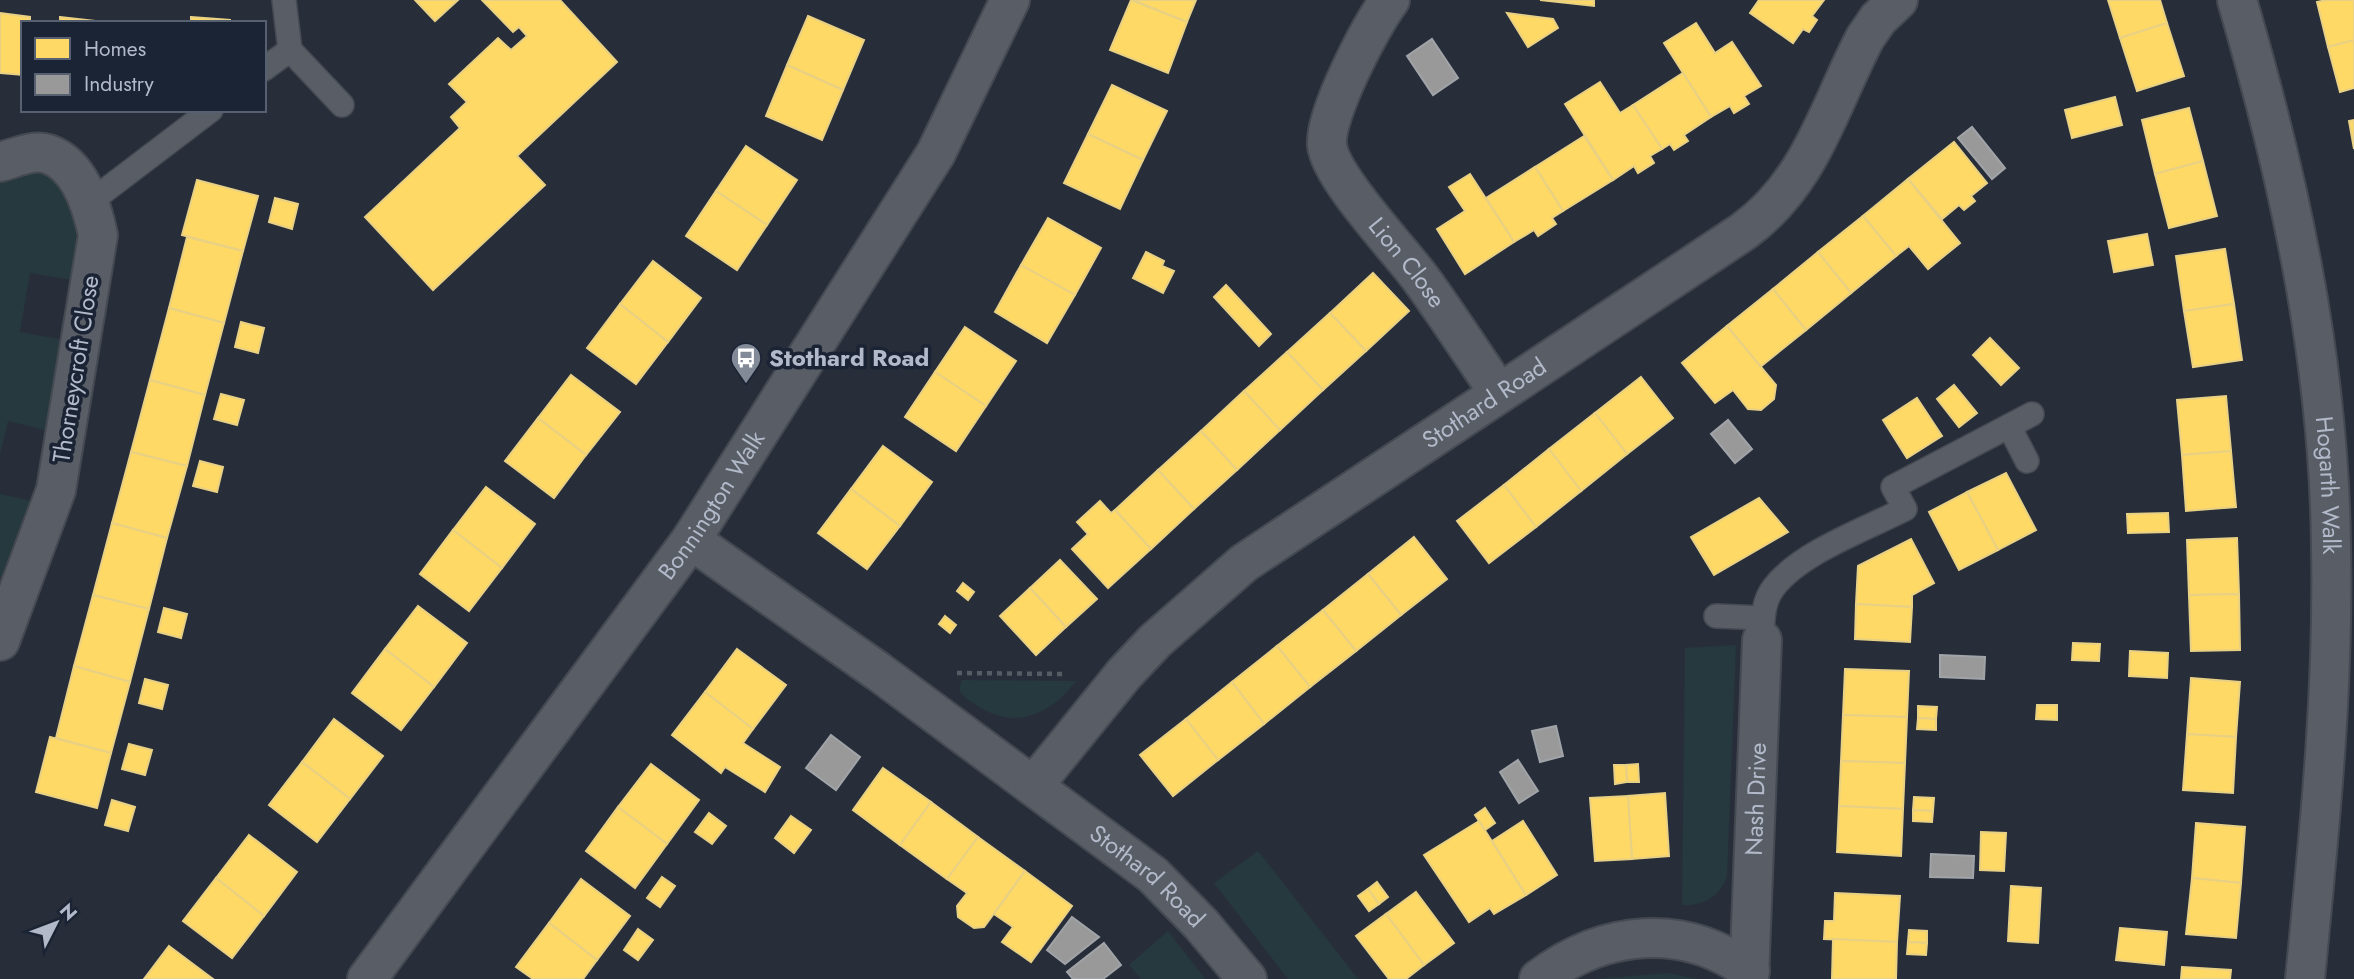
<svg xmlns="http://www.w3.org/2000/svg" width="2354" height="979" viewBox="0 0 2354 979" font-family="Jost,sans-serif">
	<rect width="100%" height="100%" fill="#282e39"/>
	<g fill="#25393f">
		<path d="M 41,169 C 84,198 77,233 73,280 L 30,273 L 20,332 L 63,340 L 49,431 L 8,421 L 0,454 L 0,180 Z"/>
		<polygon points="0,494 32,501 1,578 0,578"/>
		<path d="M 1736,645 L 1727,876 C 1720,897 1703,906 1682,905 L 1685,648 Z"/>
		<path d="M 962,680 L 1076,681 C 1051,714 1015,731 978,706 C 970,701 961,697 959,688 Z"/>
		<polygon points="1258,851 1358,979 1288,979 1214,883"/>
		<polygon points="1168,931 1205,979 1141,979 1129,965"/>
		<polygon points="1668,973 1697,979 1595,979"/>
	</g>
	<g fill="#ffd966" stroke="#e8d084" stroke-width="2">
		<polygon points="415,0 458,0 435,21"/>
		<polygon points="482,0 560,0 617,62 517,156 545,185 433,290 365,217 460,128 451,117 467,102 449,84 498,38 511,50 527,36 519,27 513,32"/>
		<polygon points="1131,0 1187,22 1168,73 1110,50"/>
		<polygon points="1133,0 1196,0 1187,22"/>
		<polygon points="1540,0 1594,0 1594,6"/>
		<polygon points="1759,0 1824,0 1812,16 1817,20 1809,32 1803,29 1793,43 1750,13"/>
		<polygon points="2108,0 2160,0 2167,23 2120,38"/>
		<polygon points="2326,0 2354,0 2354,40 2328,47 2317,2"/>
		<polygon points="0,13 30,17 30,23 23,23 23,75 0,73"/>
		<polygon points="1507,13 1553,19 1558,28 1528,47"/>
		<polygon points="808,16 864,40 843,90 787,65"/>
		<polygon points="60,17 113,23 60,23"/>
		<polygon points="191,17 230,20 230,23 191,23"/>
		<polygon points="1696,23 1715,53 1732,42 1761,86 1744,96 1749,104 1734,113 1730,106 1711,117 1664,43"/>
		<polygon points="2167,23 2184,76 2137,91 2120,38"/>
		<polygon points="2354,40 2354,88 2340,92 2328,47"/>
		<polygon points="787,65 843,90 822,140 766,116"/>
		<polygon points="1683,73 1711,117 1684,135 1688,141 1674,150 1670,144 1662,149 1633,105"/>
		<polygon points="1600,82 1620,113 1633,105 1662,149 1650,156 1654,163 1638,173 1634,166 1613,180 1565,104"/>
		<polygon points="1112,85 1167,111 1143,160 1088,134"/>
		<polygon points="2115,97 2122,125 2072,138 2065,110"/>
		<polygon points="2189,108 2203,161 2155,174 2142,120"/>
		<polygon points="2354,120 2354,149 2349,121"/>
		<polygon points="1088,134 1143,160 1120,209 1064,183"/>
		<polygon points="1584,136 1613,180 1563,211 1535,167"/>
		<polygon points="1954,142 1987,183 1971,196 1975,201 1964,210 1959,205 1942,219 1908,179"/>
		<polygon points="746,146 797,180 767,225 716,191"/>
		<polygon points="2203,161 2217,216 2169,228 2155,174"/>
		<polygon points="1535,167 1563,211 1552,218 1556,224 1538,236 1534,230 1514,242 1486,198"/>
		<polygon points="1470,174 1514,242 1465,274 1437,229 1465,211 1449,187"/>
		<polygon points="1908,179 1960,243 1928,269 1909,246 1896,256 1863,216"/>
		<polygon points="197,180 258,196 243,251 182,235"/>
		<polygon points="716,191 767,225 737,270 686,236"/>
		<polygon points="275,198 298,204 292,229 269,222"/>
		<polygon points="1863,216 1896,256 1851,293 1818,252"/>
		<polygon points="1048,218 1101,248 1075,295 1021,265"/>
		<polygon points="2147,234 2153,265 2114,272 2108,241"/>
		<polygon points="187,237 243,251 224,323 169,308"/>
		<polygon points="2225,249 2234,304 2184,311 2176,256"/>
		<polygon points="1146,252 1164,261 1162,266 1174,271 1163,293 1133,278"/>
		<polygon points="1818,252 1851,293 1806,330 1773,289"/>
		<polygon points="653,261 701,298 668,342 620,304"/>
		<polygon points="1021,265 1075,295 1047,343 995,312"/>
		<polygon points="1373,273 1409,311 1366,351 1330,313"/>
		<polygon points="1226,285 1271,334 1259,346 1214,297"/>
		<polygon points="1773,289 1806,330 1760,367 1727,326"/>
		<polygon points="620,304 668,342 636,384 587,348"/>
		<polygon points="2234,304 2242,360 2193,367 2184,311"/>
		<polygon points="169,308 224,323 205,395 150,380"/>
		<polygon points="1330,313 1366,351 1323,390 1287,352"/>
		<polygon points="241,322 264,328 258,353 235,347"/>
		<polygon points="1727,326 1776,385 1774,399 1761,410 1748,409 1733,390 1715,403 1682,363"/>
		<polygon points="965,327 1016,361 986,406 935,372"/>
		<polygon points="1990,338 2019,368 2001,385 1973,355"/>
		<polygon points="1287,352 1323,390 1280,430 1244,391"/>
		<polygon points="935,372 986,406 956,451 905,417"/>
		<polygon points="571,375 620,412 586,455 538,418"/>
		<polygon points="1641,377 1673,418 1627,454 1595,413"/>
		<polygon points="150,380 205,395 187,466 131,452"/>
		<polygon points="1954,385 1977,413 1959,427 1937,399"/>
		<polygon points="1244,391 1280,430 1237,470 1201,431"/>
		<polygon points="221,394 244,400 237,425 214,419"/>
		<polygon points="2226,396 2231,451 2182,455 2177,400"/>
		<polygon points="1917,398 1942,436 1907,458 1883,420"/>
		<polygon points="1595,413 1627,454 1581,491 1549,449"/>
		<polygon points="538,418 586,455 554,498 505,461"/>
		<polygon points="1201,431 1237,470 1194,509 1158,470"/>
		<polygon points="883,446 932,482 900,526 851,489"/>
		<polygon points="1549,449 1581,491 1536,527 1504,485"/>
		<polygon points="2231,451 2236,507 2186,511 2182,455"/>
		<polygon points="131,452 187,466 167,538 112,523"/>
		<polygon points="200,461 223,467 217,492 193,486"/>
		<polygon points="1158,470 1194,509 1151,549 1115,510"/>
		<polygon points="2006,473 2036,530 1998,550 1967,492"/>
		<polygon points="1504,485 1536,527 1489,563 1457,521"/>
		<polygon points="486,487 535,524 502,568 453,530"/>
		<polygon points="851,489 900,526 867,569 818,533"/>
		<polygon points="1967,492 1998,550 1959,570 1929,512"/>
		<polygon points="1759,498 1788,532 1714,575 1691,537"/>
		<polygon points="1100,501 1111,513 1115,510 1151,549 1108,588 1072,549 1088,534 1077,522"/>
		<polygon points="2168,513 2169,532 2128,533 2127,514"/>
		<polygon points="112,523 167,538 149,609 93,595"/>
		<polygon points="453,530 502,568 469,611 420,574"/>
		<polygon points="1414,537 1447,579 1401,615 1368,574"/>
		<polygon points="2237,538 2239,594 2189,595 2187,540"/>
		<polygon points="1911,539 1934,583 1912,595 1912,607 1856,604 1858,566"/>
		<polygon points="1060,560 1097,599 1066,627 1030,588"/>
		<polygon points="1368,574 1401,615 1356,651 1323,610"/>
		<polygon points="963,583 974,592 968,600 957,591"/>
		<polygon points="1030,588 1066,627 1036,655 1000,616"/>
		<polygon points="2239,594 2240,650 2191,651 2189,595"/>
		<polygon points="93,595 149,609 130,682 74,666"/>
		<polygon points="1856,604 1912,607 1910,642 1855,639"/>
		<polygon points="418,606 467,643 434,687 385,649"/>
		<polygon points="164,608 187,614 181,638 158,632"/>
		<polygon points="1323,610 1356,651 1310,687 1277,646"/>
		<polygon points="945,616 956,625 950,633 939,624"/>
		<polygon points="2073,643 2100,644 2099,661 2072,660"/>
		<polygon points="1277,646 1310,687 1264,724 1232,682"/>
		<polygon points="385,649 434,687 401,730 352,693"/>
		<polygon points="737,649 786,685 753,729 705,692"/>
		<polygon points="2130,651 2168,653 2167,678 2129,676"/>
		<polygon points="74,666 130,682 111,753 56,738"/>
		<polygon points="1845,669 1909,671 1907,717 1843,715"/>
		<polygon points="2191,678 2240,682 2236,737 2187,734"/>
		<polygon points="145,679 168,685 162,709 139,703"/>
		<polygon points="1232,682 1264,724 1218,760 1186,719"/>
		<polygon points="705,692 753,729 743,743 780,767 765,792 725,767 721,773 672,735"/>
		<polygon points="2037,705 2057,705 2057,720 2036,719"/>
		<polygon points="1918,706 1937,707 1936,719 1918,718"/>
		<polygon points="1843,715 1907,717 1905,763 1841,761"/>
		<polygon points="1918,718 1936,719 1936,730 1917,729"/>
		<polygon points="334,719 383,756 350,799 302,762"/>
		<polygon points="1186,719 1218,760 1173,796 1140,755"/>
		<polygon points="2187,734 2236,737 2233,793 2183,790"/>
		<polygon points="50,737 111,753 97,808 36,792"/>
		<polygon points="129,744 152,750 145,775 122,769"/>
		<polygon points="1841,761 1905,763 1903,809 1839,806"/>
		<polygon points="302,762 350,799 317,842 269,805"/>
		<polygon points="651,764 699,800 667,844 618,807"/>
		<polygon points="1638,764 1639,782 1627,782 1626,765"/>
		<polygon points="1614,765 1626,765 1627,782 1615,784"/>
		<polygon points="883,768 931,802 900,845 853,810"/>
		<polygon points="1665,793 1669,856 1632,859 1628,796"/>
		<polygon points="1628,796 1632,859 1595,861 1590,798"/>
		<polygon points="1914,797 1934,798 1933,811 1913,810"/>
		<polygon points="112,800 135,807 128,831 105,825"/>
		<polygon points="931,802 978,837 947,879 900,845"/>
		<polygon points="1839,806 1903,809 1901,856 1837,852"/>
		<polygon points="618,807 667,844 635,888 586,851"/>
		<polygon points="1485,808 1495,823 1485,830 1475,815"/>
		<polygon points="1913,810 1933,811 1932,822 1913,821"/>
		<polygon points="709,813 726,826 712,844 695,832"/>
		<polygon points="791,816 811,830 794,853 775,838"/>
		<polygon points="1479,821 1526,895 1494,914 1490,908 1469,922 1424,855"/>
		<polygon points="1523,821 1557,875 1526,895 1492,841"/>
		<polygon points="2196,823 2245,827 2241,883 2192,878"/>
		<polygon points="1981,832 2006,833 2004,871 1980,870"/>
		<polygon points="249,835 297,872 264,916 216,878"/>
		<polygon points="978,837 1025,871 984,927 974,928 958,917 957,906 967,893 947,879"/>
		<polygon points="1025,871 1072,906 1031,962 1002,942 1013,927 994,914"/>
		<polygon points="662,877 675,886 660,907 647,898"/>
		<polygon points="216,878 264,916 232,958 183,921"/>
		<polygon points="2192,878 2241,883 2236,938 2186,934"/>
		<polygon points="581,879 630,916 597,960 549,923"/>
		<polygon points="1377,882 1388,897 1379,904 1368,889"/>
		<polygon points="2011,886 2041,888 2038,943 2008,941"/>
		<polygon points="1368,889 1379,904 1369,911 1358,896"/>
		<polygon points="1416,892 1454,943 1424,965 1386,914"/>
		<polygon points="1835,893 1900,896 1897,942 1824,939 1825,921 1834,921"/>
		<polygon points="1386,914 1424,965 1406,979 1389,979 1356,936"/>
		<polygon points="549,923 597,960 583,979 533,979 516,967"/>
		<polygon points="2120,928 2167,932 2164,965 2116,960"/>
		<polygon points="638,929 653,940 638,960 624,950"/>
		<polygon points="1909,930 1927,931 1927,943 1908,942"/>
		<polygon points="1833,939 1897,942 1896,979 1832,979"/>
		<polygon points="1908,942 1927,943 1926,955 1907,954"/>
		<polygon points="169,946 213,979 144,979"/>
		<polygon points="2182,967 2231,970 2230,979 2181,979"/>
	</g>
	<g fill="#999" stroke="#a0a3a8" stroke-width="2">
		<polygon points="1432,39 1458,78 1433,95 1407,56"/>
		<polygon points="1972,127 2005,168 1992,179 1958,138"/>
		<polygon points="1728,420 1752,449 1735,463 1711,434"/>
		<polygon points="1940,655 1985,657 1984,679 1940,677"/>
		<polygon points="1556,726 1563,756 1540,762 1532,731"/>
		<polygon points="831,735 860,757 836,790 806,768"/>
		<polygon points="1518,760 1538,791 1519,803 1500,772"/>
		<polygon points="1931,854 1974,856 1973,878 1930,877"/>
		<polygon points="1072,917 1099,937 1065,964 1047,950"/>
		<polygon points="1104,943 1121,965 1103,979 1073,979 1067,972"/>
	</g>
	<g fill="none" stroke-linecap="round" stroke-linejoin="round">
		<g stroke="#454952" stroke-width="26">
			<g id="service">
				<polyline points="284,0 290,50 342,105"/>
				<polyline points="264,69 290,50"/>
				<polyline points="90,202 211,110"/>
				<polyline points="2009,426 2027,461"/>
				<polyline points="1716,616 1763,618"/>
				<path d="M 1762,640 C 1763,621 1762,602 1774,587 C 1801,552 1866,529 1905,509 L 1893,487 L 2032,414"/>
			</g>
		</g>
		<g stroke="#454952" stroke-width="42">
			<g id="minor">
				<path id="s1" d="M 1390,0 C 1371,25 1324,115 1327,145 C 1330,177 1399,249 1421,279 C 1448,316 1473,355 1499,393"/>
				<path id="s2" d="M 2237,0 C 2289,178 2329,360 2331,546 C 2334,693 2319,834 2305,979"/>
				<path d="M 0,162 C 15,158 33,149 48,154 C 80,165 92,206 98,235 L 56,490 L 0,641"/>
				<path id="s3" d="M 691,540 L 879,672 L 1153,875 L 1201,924 L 1247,979"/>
				<path id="s4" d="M 1034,785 L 1124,674 L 1155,641 L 1244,563 L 1744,231 C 1811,182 1828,109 1865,38 L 1878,19 L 1898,0"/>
				<path id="s5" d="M 367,979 L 691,540 L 936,153 L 1010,0"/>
				<path d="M 1539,979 C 1604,930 1683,922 1750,971"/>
				<path id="s6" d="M 1749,979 L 1762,640"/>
			</g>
		</g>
		<polyline stroke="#565c64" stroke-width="4.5" stroke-dasharray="5 5" stroke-linecap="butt" points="957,673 1067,674"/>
		<use href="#service" stroke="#595d66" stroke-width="23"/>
		<use href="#minor" stroke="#595d66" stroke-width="38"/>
	</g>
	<defs>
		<g id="bus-pin" transform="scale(1.575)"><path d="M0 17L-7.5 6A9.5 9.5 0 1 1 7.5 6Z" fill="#828997" stroke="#1b2434"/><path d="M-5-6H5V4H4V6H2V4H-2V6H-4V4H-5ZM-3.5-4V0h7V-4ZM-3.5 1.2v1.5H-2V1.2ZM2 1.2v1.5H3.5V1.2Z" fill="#fff"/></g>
	</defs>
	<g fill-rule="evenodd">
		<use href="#bus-pin" x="746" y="358"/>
	</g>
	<g text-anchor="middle" stroke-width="7" stroke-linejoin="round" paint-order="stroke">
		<g font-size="24" fill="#b2baca" stroke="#1b2434">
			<text dy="8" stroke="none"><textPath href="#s1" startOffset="303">Lion Close</textPath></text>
			<text transform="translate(76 369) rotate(-81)" y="8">Thorneycroft Close</text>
			<text dy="8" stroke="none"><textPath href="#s4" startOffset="595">Stothard Road</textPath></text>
			<text dy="8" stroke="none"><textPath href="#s2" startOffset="495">Hogarth Walk</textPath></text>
			<text dy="8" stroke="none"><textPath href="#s5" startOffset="586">Bonnington Walk</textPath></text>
			<text dy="8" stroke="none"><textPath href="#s6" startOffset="180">Nash Drive</textPath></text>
			<text dy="8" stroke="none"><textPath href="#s3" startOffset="567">Stothard Road</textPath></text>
		</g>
		<g font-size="24" font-weight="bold" fill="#b2baca" stroke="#1b2434" text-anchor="start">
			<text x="769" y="366">Stothard Road</text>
		</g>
	</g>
	<rect x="21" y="21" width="245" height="91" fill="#1b2434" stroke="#576070" stroke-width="2"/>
	<rect x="35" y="38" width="35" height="21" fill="#ffd966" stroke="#576070" stroke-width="2"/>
	<text x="84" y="56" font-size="21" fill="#b2baca">Homes</text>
	<rect x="35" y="74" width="35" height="21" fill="#999999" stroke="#576070" stroke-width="2"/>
	<text x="84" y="91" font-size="21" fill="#b2baca">Industry</text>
	<g transform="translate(56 923) rotate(48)" stroke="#1b2434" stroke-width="5" paint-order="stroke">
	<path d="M0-5L12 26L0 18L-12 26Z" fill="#b2baca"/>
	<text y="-10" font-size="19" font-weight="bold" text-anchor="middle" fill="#b2baca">N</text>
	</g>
</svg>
